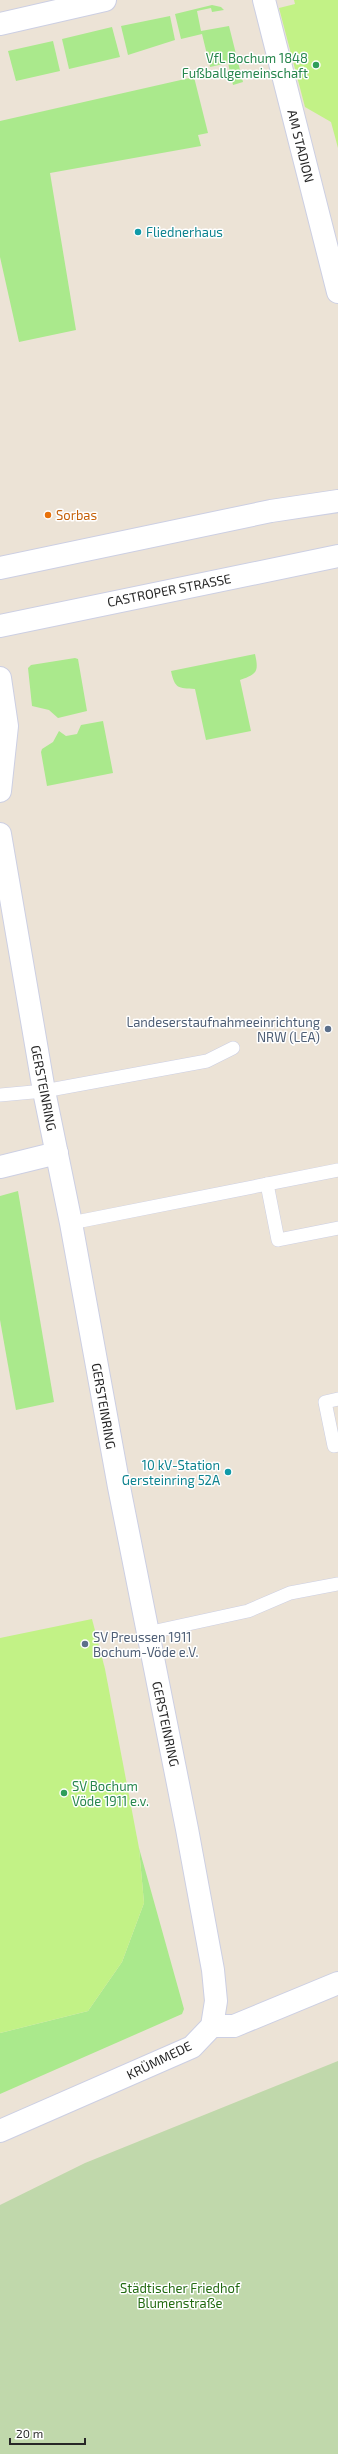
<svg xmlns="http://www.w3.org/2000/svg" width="338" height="2454" viewBox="0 0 338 2454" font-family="'Exo 2',sans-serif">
	<rect width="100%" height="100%" fill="#ece3d6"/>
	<g fill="#aae98c">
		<polygon points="212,5 221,7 224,10 212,12 211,8 197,11 201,31 229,26 243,82 233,85 228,63 210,67 202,34 181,39 175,14"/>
		<polygon points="170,16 175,40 128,55 121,26"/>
		<polygon points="112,27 120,57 69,69 62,39"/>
		<polygon points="53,41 60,71 16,81 8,51"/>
		<polygon points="194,77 208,133 198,135 201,146 50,173 76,330 19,342 0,257 0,121"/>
		<path d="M 255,654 C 259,672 257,674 240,680 L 251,731 L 206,740 L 195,689 C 178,688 175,689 171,671 Z"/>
		<polygon points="75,658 78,659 87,711 58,718 49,710 32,706 28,668 31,665"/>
		<polygon points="103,721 113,773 47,786 41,752 42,749 53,742 59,731 66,736 77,734 81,725"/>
		<polygon points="18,1191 54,1402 16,1410 0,1320 0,1196"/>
		<polygon points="139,1848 184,2009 182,2014 0,2094 0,2033 88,2011 122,1962 144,1903"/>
	</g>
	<polygon fill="#c0d8ab" points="338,2061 338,2454 0,2454 0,2205 85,2163"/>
	<g fill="#c2f286">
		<polygon points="294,0 338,0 338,148 331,122 305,107 279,8 295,4"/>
		<polygon points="92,1619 105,1669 139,1848 144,1903 122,1962 88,2011 0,2033 0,1638"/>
	</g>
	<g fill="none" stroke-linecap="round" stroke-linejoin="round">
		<g stroke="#cccfe3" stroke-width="14">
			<g id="lane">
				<polyline points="0,1095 44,1091 207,1061 233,1048"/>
				<polyline points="267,1184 278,1240 338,1228"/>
				<polyline points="71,1223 338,1170"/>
				<polyline points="338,1399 325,1402 334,1446 338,1445"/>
				<polyline points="147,1633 248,1611 290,1593 338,1584"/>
			</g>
		</g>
		<g stroke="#cccfe3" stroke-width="24">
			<g id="street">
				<polyline points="264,0 338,292"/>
				<polyline points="0,24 105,0"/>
				<polyline points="0,1167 57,1153"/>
				<polyline points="212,2026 234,2026 338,1983"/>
			</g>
		</g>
		<g stroke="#cccfe3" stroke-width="24">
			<g id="secondary">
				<polyline points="0,568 271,511 338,501"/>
				<polyline points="0,626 338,556"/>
				<polyline points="0,678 7,726 0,791"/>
				<polyline points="0,834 44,1091 71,1223 119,1487 187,1829 213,1970 216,2001 212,2026 192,2047 0,2131"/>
			</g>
		</g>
		<use href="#lane" stroke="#fff" stroke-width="13"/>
		<use href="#street" stroke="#fff" stroke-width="22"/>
		<use href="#secondary" stroke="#fff" stroke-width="22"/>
	</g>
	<g fill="#2e9e5b" stroke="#fff" stroke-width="1.5">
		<circle cx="316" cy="65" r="4"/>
		<circle cx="64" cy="1793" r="4"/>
	</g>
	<g fill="#0f9aa8" stroke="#fff" stroke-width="1.5">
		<circle cx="138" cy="232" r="4"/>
		<circle cx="228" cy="1472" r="4"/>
	</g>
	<circle fill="#e8710a" stroke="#fff" stroke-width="1.5" cx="48" cy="515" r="4"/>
	<g fill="#5c6f8a" stroke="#fff" stroke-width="1.5">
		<circle cx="328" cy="1029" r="4"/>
		<circle cx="85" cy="1644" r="4"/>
	</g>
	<g text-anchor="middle" stroke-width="3" stroke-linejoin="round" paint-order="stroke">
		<g font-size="13" fill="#27864d" stroke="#fff" text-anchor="end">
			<text x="308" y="63">VfL Bochum 1848<tspan x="308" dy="15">Fußballgemeinschaft</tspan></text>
			<text x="72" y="1791" text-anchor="start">SV Bochum<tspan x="72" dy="15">Vöde 1911 e.v.</tspan></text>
		</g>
		<g font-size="13" fill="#272727" stroke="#fff">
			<text transform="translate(301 146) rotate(76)" y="5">AM STADION</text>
			<text transform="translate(169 590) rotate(-11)" y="5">CASTROPER STRASSE</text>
			<text transform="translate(44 1088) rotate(79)" y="5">GERSTEINRING</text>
			<text transform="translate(104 1406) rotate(80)" y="5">GERSTEINRING</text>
			<text transform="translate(166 1724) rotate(78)" y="5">GERSTEINRING</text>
			<text transform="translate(159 2060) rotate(-26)" y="5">KRÜMMEDE</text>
		</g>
		<g font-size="13" fill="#0d838f" stroke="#fff" text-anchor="start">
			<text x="146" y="237">Fliednerhaus</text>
			<text x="220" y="1470" text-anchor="end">10 kV-Station<tspan x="220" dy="15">Gersteinring 52A</tspan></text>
		</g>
		<g font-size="13" fill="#c56008" stroke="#fff" text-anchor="start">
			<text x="56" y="520">Sorbas</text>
		</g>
		<g font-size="13" fill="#4e5e75" stroke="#fff" text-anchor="end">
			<text x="320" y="1027">Landeserstaufnahmeeinrichtung<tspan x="320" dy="15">NRW (LEA)</tspan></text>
			<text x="93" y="1642" text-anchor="start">SV Preussen 1911<tspan x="93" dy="15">Bochum-Vöde e.V.</tspan></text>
		</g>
		<g font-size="13" fill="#226a11" stroke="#fff">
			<text x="180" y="2293">Städtischer Friedhof<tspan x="180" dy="15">Blumenstraße</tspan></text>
		</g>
	</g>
	<path d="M10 2438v6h75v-6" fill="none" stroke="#272727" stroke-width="2"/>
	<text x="16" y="2438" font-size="12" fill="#272727" stroke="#ffffff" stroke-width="3" paint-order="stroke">20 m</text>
</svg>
